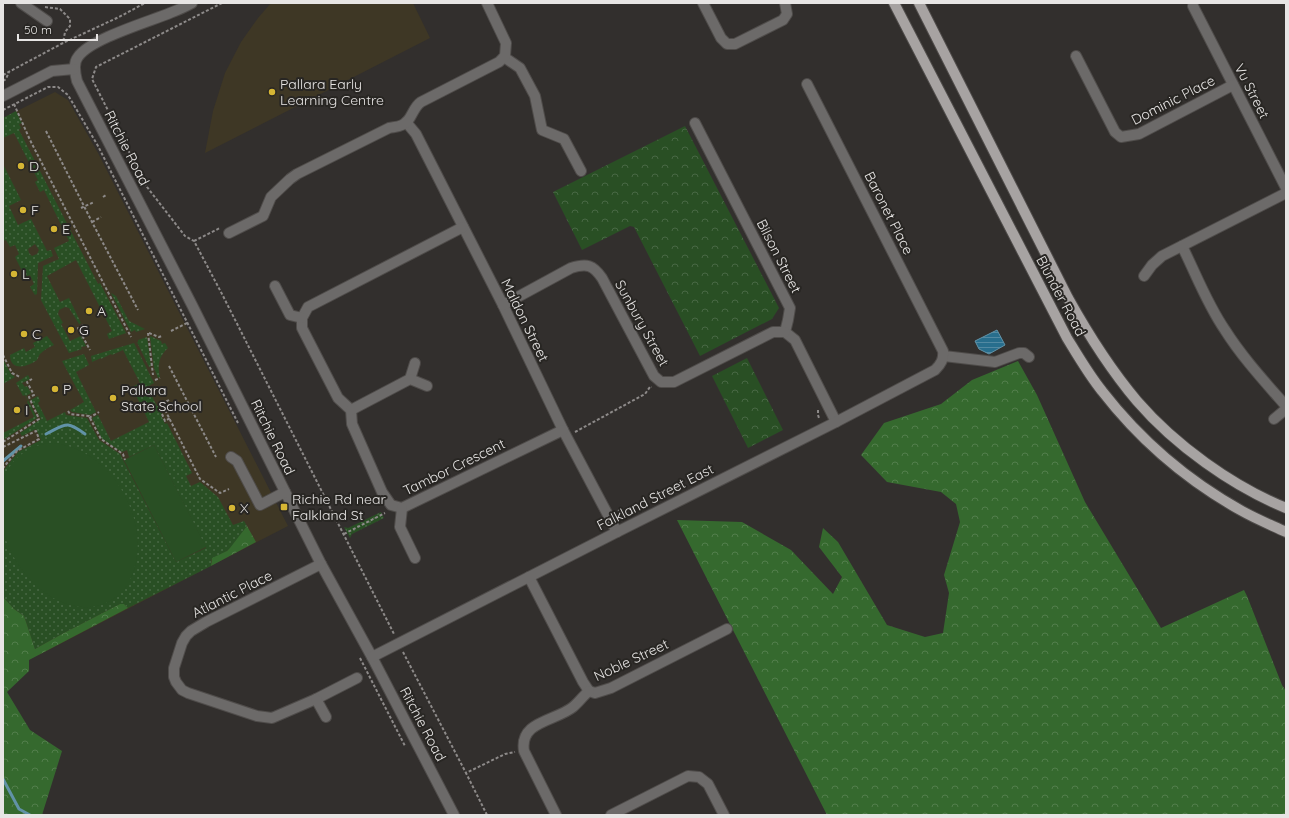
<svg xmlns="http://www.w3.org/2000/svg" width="1289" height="818" viewBox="0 0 1289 818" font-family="Quicksand,sans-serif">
	<defs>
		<pattern id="grass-dots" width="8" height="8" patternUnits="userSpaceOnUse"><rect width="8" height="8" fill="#294f24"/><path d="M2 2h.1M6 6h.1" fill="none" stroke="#486844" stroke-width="1.8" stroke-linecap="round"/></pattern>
		<pattern id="forest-crowns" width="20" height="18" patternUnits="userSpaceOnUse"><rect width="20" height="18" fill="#35692e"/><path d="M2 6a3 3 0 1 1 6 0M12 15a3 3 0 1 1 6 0" fill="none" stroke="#527e4c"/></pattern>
		<pattern id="park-crowns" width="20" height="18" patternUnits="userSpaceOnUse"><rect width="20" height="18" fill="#294f24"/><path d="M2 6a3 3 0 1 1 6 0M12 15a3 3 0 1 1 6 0" fill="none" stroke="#486844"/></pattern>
		<pattern id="water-rules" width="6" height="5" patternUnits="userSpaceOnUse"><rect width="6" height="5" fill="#286e8d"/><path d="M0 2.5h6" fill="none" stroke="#5289a2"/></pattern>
	</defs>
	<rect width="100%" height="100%" fill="#322f2d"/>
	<g fill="#3e3725">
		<polygon points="271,3 413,3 430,38 205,153 213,111 225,73 241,42 258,18"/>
		<polygon points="55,92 68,100 98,153 288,526 39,655 34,644 3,597 3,118"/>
	</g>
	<g fill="url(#grass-dots)" fill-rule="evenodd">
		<polygon points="16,111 22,123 19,124 21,128 19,130 98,284 100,283 126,333 109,339 107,334 112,331 76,260 47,276 60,302 69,298 81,323 79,324 69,308 65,307 59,310 58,314 63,323 61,324 70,341 81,336 86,346 81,347 82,349 69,353 41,300 43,266 59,259 54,248 69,241 44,190 40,192 35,182 38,180 14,133 3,138 3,118"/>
		<path d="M 3,164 L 21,200 L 9,206 L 18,225 L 31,219 L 47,251 L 51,250 L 53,256 L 38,263 L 37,294 L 35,295 L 30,287 L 34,284 L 30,275 L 25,277 L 15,257 L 19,254 L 15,245 L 10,247 L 6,240 L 3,241 ZM 35,244 L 39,250 L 37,254 L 32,256 L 29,253 L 28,249 Z"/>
		<polygon points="111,293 116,296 129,321 145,329 136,332 135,330 131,332"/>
		<path d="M 47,336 L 54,345 C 49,347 44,350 40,354 C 38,357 39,357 37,360 C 28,367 10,372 10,355 L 24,348 L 26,352 L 35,347 L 33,343 Z"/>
		<path d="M 150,336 L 161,341 L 162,344 L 165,343 L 168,348 C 159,356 157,365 160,377 L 158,378 L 154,368 Z"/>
		<polygon points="147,337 151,366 149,367 137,342 138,342 138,340"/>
		<path d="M 134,343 L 154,383 L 147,387 L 157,406 L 158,406 L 162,414 L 161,415 L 165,424 L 167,423 L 192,473 L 186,476 L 191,486 L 200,482 L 218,497 L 233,525 L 244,521 L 247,526 C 241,534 235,545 227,551 C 221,555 217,555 211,560 L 211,566 L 128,608 L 124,604 L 120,604 L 62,634 L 35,649 L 24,616 L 14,609 L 3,597 L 3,471 L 18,452 L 41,440 L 36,429 L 22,436 L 20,433 L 41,419 L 31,400 L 38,396 L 40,401 L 38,403 L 47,421 L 65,412 L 66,415 L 87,418 L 99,440 L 120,454 L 176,562 L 206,548 L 154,445 L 129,457 L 127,450 L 122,452 L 102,439 L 92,418 L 98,415 L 111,441 L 149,422 L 132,387 L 140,383 L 123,350 L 112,355 L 111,354 L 101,359 L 101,358 L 92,362 L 91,356 Z"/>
		<polygon points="84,354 89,365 76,372 96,412 90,415 72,412 70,410 84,402 62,361"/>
		<polygon points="3,359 11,374 15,377 3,384"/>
		<polygon points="28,375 30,379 22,383 25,387 27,386 31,393 26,396 37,418 3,440 3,433 34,417 27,402 28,401 25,395 23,396 16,383"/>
		<polygon points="381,512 384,518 352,534 350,538 344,527 348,528"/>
	</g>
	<g fill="url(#forest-crowns)">
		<polygon points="1018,361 1037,395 1085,502 1161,628 1244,590 1247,596 1282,685 1286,691 1286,815 827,815 677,520 742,522 791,550 833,594 842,577 819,547 823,528 838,542 887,625 925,637 943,633 949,593 944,575 960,522 956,504 941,492 887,482 861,455 884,423 941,404 972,380"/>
		<polygon points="247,526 256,542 211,566 212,558 227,551 230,548"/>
		<polygon points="3,597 14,609 24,616 35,649 62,634 120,604 124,604 128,608 29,660 29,671 7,692 30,730 62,751 42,815 3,815"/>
	</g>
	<g fill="url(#park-crowns)">
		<polygon points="685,126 779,308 772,319 700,356 634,227 630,226 582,250 553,192"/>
		<polygon points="747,358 783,430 748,448 712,376"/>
	</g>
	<g fill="#294f24">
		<path d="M 54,443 C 106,449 143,506 137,556 C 135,569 131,582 122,592 C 113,601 102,606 90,607 C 49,610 10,566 3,528 C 2,520 3,511 3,503 C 3,497 2,491 3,485 C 6,460 31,443 54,443 Z"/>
		<polygon points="154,445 206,547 176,562 124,460"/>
	</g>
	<polygon fill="url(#water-rules)" stroke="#6192a7" points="997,330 1005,345 989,354 979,349 975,341"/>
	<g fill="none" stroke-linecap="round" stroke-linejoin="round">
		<g stroke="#6192a7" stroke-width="3">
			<path d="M 46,434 C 66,424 66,420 85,434"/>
			<polyline points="3,461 21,446"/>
			<polyline points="3,779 19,809 30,815"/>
		</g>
		<g stroke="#4f4c4a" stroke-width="12">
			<g id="minor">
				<polyline points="21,3 47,21"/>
				<path d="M 192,3 C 185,7 178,10 170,13 C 148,22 90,39 78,57 C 73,63 75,73 77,81 L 192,305 L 321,564 L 372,657 L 454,815"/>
				<polyline points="703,3 721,38 727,44 735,44 783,20 787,14 785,3"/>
				<polyline points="1193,6 1286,188"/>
				<polyline points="1076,56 1115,132 1121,137 1139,134 1233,85"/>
				<polyline points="504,57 520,68 535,96 542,130 564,139 581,171"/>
				<polyline points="3,96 52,71 74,69"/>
				<polyline points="406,122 416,134 503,305 563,430 617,532"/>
				<polyline points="695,123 790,308 788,320 785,332 795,340 836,422"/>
				<polyline points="463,227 308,307 302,318 302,328 338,398 351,410 352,424 382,492 391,505 402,508 563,430"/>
				<path d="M 229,233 L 263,216 L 271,197 L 290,179 L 297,174 L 389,128 C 394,127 398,127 402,125 C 412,121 412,108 421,102 L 499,62 L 505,56 L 506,43 L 487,3"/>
				<path d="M 1182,246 C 1196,274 1207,304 1225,330 C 1242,357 1265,382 1286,406"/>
				<polyline points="1144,276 1152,265 1162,256 1286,193"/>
				<polyline points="275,286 290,315 302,318"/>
				<path d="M 503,305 L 571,268 C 587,263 593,265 602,278 L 654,376 L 661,382 L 674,382 L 773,332 L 785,332"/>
				<polyline points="944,356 995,362 1019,353 1024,353 1029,357"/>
				<polyline points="410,379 415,363"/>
				<polyline points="351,410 410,379 427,386"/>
				<polyline points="1274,419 1286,409"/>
				<polyline points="231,457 237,461 260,505 285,492"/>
				<polyline points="402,508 400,527 415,558"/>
				<polyline points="321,564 206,622 191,631 186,636 182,643 174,668 174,677 176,682 182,690 188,693 257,716 272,718 316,699 357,678"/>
				<polyline points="529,577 583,682 589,691"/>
				<path d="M 372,657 L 617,532 L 836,422 L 935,370 C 941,364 944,359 943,351 L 807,84"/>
				<polyline points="589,691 595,693 611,688 727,629"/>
				<polyline points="316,699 326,717"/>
				<path d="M 556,815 L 524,751 C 519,721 556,721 573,707 C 579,702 583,696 589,691"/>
				<polyline points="611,815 688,776 699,777 708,784 724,815"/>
			</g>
		</g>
		<g stroke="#4f4c4a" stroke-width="12">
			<g id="major">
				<path d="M 894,3 L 1067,338 C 1078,356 1089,375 1102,391 C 1140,440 1188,481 1242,511 C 1256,519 1271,525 1286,532"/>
				<path d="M 919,3 L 1068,298 C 1088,334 1110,369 1137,401 C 1175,445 1232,486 1286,508"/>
			</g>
		</g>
		<g stroke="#8d8a89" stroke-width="2" stroke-dasharray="3 2" stroke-linecap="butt">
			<polyline points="222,3 96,67 92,79 147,187 185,236 194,241 222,294 394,634"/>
			<polyline points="45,7 60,9 70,19 70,26 65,32 63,43"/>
			<polyline points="3,75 63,43 119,17 145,3"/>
			<polyline points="3,81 6,79 9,72"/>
			<polyline points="14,104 30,140 131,337"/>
			<polyline points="3,110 48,87 58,87 68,95 98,146 238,423"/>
			<polyline points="46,131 92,222 138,310"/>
			<polyline points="103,197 106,195"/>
			<polyline points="81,208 94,202"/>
			<polyline points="92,222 101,217"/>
			<polyline points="194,241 220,228"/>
			<polyline points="83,325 78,328 90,350"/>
			<polyline points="171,331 187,323"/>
			<polyline points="148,333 153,375"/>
			<polyline points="149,333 159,337 162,336"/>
			<polyline points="3,355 12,373 20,377"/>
			<polyline points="169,366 216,457"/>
			<polyline points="155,380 160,378"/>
			<polyline points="169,400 162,404 200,479 220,493 229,489"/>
			<polyline points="164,408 173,403"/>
			<polyline points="818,410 818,415 819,418"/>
			<polyline points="68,411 70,414 89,416 101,439 123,454 125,460"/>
			<polyline points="162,414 165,421 170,418"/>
			<polyline points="89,418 99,412"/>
			<polyline points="575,432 645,394 650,387 652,387"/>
			<polyline points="3,442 39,419 29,397 34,395 27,382 32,379"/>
			<polyline points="3,447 36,431 39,439 17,451 3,468"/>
			<polyline points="618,510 627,513 629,515"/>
			<polyline points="344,534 385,513"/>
			<polyline points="403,652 466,773"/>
			<polyline points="360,658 405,746"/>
			<polyline points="487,815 466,773 505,754 515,752"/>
		</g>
		<use href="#minor" stroke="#6c6a69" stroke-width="10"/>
		<use href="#major" stroke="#a7a3a2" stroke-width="10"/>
	</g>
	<g fill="#d5b534" stroke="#282623" stroke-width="1.5">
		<circle cx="272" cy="92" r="4"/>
		<circle cx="21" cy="166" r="4"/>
		<circle cx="23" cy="210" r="4"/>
		<circle cx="54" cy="229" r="4"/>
		<circle cx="14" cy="274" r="4"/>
		<circle cx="89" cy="311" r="4"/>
		<circle cx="71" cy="330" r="4"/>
		<circle cx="24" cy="334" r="4"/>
		<circle cx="55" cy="389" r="4"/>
		<circle cx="113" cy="398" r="4"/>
		<circle cx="17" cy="410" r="4"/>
		<rect x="280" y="503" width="8" height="8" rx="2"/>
		<circle cx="232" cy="508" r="4"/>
	</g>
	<g text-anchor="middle" stroke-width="4" stroke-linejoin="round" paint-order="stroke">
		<g font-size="14" fill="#e7e5e4" stroke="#282623" text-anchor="start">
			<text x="280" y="89">Pallara Early<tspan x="280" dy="16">Learning Centre</tspan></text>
			<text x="29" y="171">D</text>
			<text x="31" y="215">F</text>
			<text x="62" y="234">E</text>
			<text x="22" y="279">L</text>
			<text x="97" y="316">A</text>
			<text x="79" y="335">G</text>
			<text x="32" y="339">C</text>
			<text x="63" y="394">P</text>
			<text x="121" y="395">Pallara<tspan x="121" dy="16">State School</tspan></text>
			<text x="25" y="415">I</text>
			<text x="292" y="504">Richie Rd near<tspan x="292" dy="16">Falkland St</tspan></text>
			<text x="240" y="513">X</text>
		</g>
		<g font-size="14" fill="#e7e5e4" stroke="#282623">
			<text transform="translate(1252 91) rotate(63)" y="5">Vu Street</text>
			<text transform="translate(1173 100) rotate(-27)" y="5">Dominic Place</text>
			<text transform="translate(127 148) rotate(63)" y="5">Ritchie Road</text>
			<text transform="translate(889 213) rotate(63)" y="5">Baronet Place</text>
			<text transform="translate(779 256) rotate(63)" y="5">Bilson Street</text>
			<text transform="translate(1061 296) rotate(62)" y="5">Blunder Road</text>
			<text transform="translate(525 320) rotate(64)" y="5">Maldon Street</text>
			<text transform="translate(642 323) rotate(61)" y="5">Sunbury Street</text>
			<text transform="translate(273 437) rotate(64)" y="5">Ritchie Road</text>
			<text transform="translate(454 467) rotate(-26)" y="5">Tambor Crescent</text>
			<text transform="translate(655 497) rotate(-27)" y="5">Falkland Street East</text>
			<text transform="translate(232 594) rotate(-27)" y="5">Atlantic Place</text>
			<text transform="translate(631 660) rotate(-25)" y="5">Noble Street</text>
			<text transform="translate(423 724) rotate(62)" y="5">Ritchie Road</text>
		</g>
	</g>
	<rect width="1289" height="818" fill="none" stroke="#e7e5e4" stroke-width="8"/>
	<path d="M18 34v6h79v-6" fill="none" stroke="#e7e5e4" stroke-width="2"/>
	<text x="24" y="34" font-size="12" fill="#e7e5e4" stroke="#282623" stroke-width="3" paint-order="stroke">50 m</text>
</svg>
